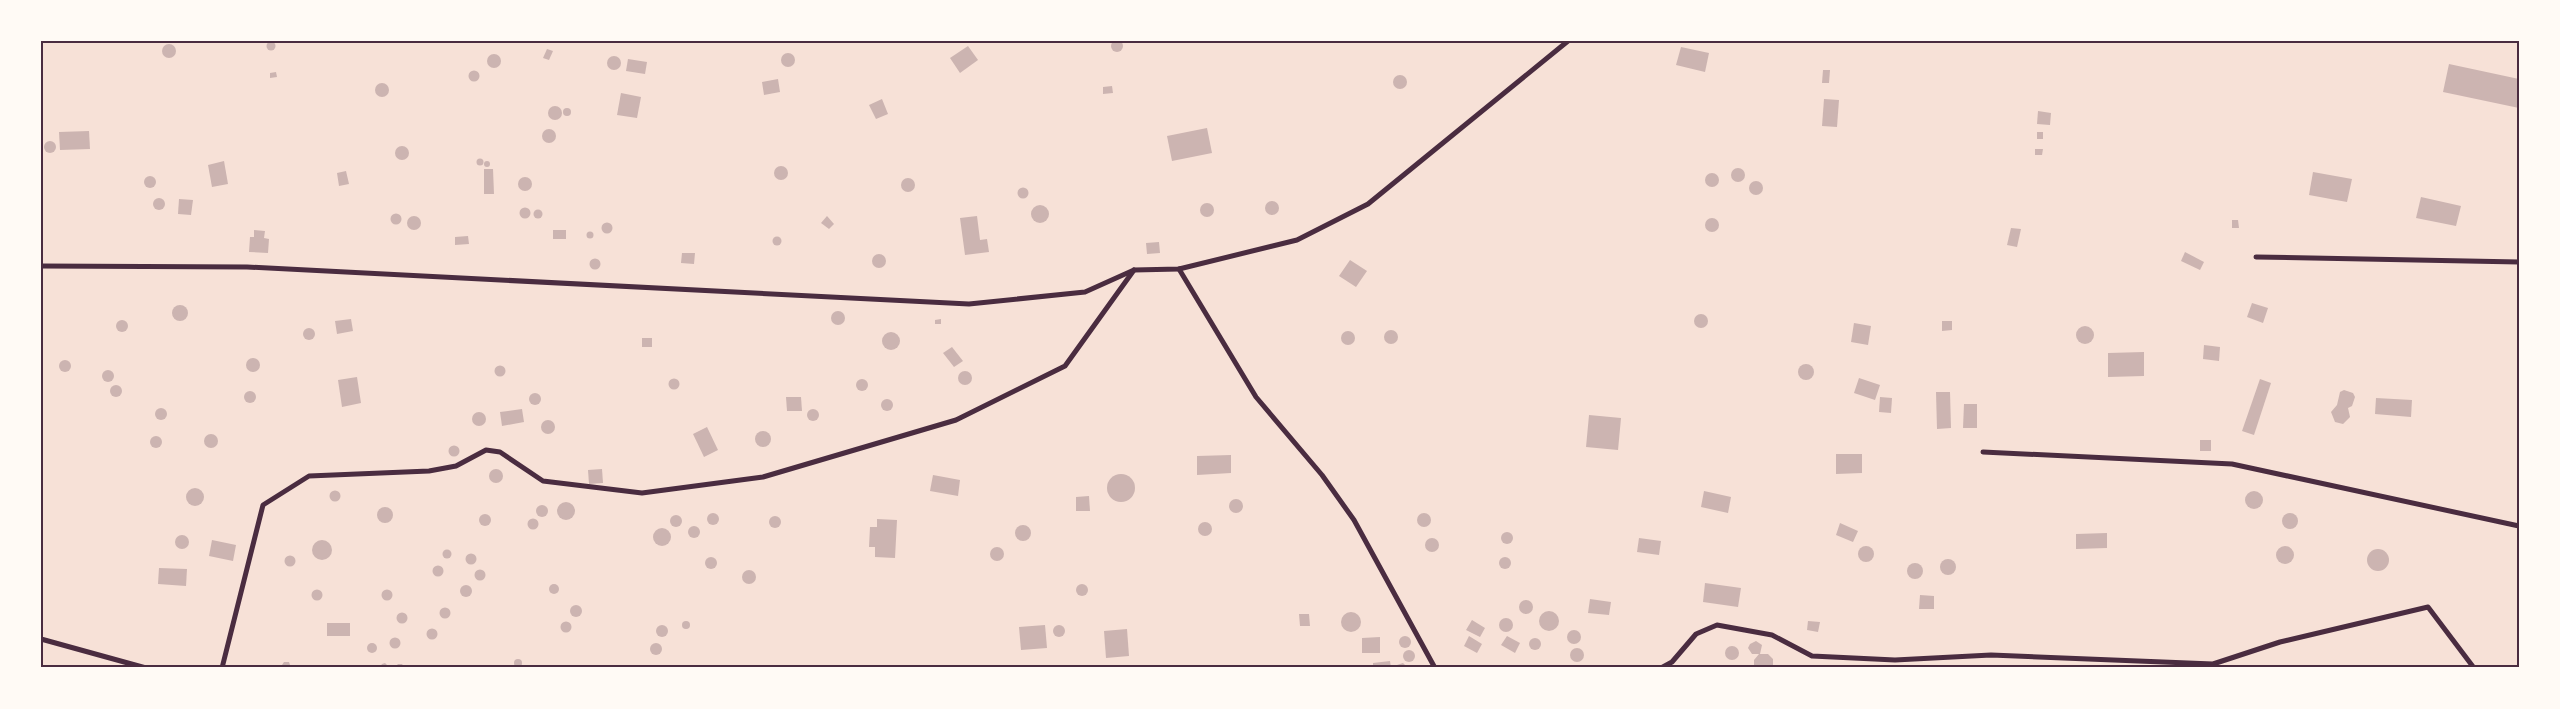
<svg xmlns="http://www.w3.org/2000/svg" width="2560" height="709" viewBox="0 0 2560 709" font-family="'Source Sans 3',sans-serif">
	<rect width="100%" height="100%" fill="#f7e1d7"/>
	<g fill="#ccb4b1">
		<circle cx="1117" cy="46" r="6"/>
		<circle cx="271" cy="46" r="4.5"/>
		<circle cx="169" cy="51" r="7"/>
		<polygon points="968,46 978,60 960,73 950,58"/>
		<polygon points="1681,47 1709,53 1705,72 1676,65"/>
		<polygon points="547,49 553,51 549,60 543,58"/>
		<circle cx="788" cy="60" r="7"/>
		<circle cx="494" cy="61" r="7"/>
		<circle cx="614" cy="63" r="7"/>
		<polygon points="628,59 647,62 645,74 626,71"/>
		<polygon points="2449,64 2519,79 2519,108 2443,92"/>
		<polygon points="1823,70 1830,70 1829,83 1822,83"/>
		<circle cx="474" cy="76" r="5.5"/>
		<polygon points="276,72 277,77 270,78 270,73"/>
		<circle cx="1400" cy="82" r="7"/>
		<polygon points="778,79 780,92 764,95 762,82"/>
		<circle cx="382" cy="90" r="7"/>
		<polygon points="1112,86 1113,93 1103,94 1103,87"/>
		<polygon points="621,93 641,97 637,118 617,115"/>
		<polygon points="882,99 888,114 876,119 869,105"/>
		<polygon points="1824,99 1839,100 1837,127 1822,126"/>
		<circle cx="555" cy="113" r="7"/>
		<circle cx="567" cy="112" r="4"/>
		<polygon points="2038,111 2051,113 2050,125 2037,124"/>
		<polygon points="1207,128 1212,153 1172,161 1167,136"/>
		<circle cx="549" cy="136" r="7"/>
		<polygon points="89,131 90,149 60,150 59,132"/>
		<rect x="2037" y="132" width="6" height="7"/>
		<circle cx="50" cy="147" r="6"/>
		<circle cx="402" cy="153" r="7"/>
		<polygon points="2035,149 2043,149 2042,155 2035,155"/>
		<circle cx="480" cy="162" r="3.5"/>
		<polygon points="224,161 228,184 212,187 208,165"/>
		<circle cx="487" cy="164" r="3"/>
		<circle cx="781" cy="173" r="7"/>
		<circle cx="1738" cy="175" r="7"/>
		<polygon points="484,169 493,169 494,194 484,194"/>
		<polygon points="346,171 349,184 339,186 337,173"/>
		<polygon points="2313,172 2352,179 2347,202 2309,195"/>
		<circle cx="1712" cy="180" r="7"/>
		<circle cx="150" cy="182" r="6"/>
		<circle cx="525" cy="184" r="7"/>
		<circle cx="908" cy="185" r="7"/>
		<circle cx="1756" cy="188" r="7"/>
		<circle cx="1023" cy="193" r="5.5"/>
		<polygon points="2421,197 2461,206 2456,226 2416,218"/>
		<circle cx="159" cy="204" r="6"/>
		<polygon points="179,199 193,200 191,215 178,214"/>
		<circle cx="1272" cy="208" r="7"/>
		<circle cx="1207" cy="210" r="7"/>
		<circle cx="1040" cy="214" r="9"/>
		<circle cx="525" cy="213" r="5.5"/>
		<circle cx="538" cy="214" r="4.5"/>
		<circle cx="396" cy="219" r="5.5"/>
		<polygon points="827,216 834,224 829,229 821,223"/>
		<polygon points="977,216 980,240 987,239 989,252 965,255 960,218"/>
		<circle cx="414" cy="223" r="7"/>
		<circle cx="1712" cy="225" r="7"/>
		<polygon points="2232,220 2238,220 2239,228 2232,228"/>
		<circle cx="607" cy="228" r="5.5"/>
		<polygon points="2011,228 2021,229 2017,247 2007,245"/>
		<polygon points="254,230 265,231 264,238 269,239 268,253 249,252 250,237 254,237"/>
		<rect x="553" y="230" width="13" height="9"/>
		<circle cx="590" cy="235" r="3.5"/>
		<polygon points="468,236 469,244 455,245 455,237"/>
		<circle cx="777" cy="241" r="4.5"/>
		<polygon points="1159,242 1160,253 1147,254 1146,243"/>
		<polygon points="2185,252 2204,262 2200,270 2181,261"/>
		<polygon points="682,253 695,253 694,264 681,263"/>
		<circle cx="879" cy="261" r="7"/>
		<circle cx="595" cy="264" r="5.5"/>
		<polygon points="1350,260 1367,271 1356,287 1339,276"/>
		<polygon points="2252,303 2268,308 2263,323 2247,317"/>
		<circle cx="180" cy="313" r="8"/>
		<circle cx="838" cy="318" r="7"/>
		<circle cx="1701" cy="321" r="7"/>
		<polygon points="351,319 353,331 337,334 335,321"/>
		<polygon points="941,319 941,324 935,324 935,320"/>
		<circle cx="122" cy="326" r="6"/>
		<polygon points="1942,321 1952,321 1952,330 1942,331"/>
		<polygon points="1854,323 1871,326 1868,345 1851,342"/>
		<circle cx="2085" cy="335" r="9"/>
		<circle cx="309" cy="334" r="6"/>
		<circle cx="1391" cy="337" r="7"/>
		<circle cx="1348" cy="338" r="7"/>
		<circle cx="891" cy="341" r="9"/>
		<rect x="642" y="338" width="10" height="9"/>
		<polygon points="2204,345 2220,347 2219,361 2203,359"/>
		<polygon points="952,347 963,361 954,367 943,353"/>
		<polygon points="2144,352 2144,376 2108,377 2108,353"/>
		<circle cx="253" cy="365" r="7"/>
		<circle cx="65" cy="366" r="6"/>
		<circle cx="1806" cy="372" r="8"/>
		<circle cx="500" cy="371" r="5.5"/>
		<circle cx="108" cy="376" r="6"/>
		<circle cx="965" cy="378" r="7"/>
		<polygon points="357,377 361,403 342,407 338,380"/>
		<polygon points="1859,378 1880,385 1875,400 1854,393"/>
		<circle cx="674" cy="384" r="5.5"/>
		<circle cx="862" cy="385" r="6"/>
		<polygon points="2260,379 2271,383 2254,435 2242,431"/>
		<circle cx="116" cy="391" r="6"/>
		<polygon points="2344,390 2353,393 2355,397 2352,406 2348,408 2350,417 2343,424 2335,422 2331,412 2337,405 2340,392"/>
		<circle cx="250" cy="397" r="6"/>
		<polygon points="1936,392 1950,392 1951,428 1937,429"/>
		<circle cx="535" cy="399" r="6"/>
		<polygon points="786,397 801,397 802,411 787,411"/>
		<polygon points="1880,397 1892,398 1891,413 1879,412"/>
		<polygon points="2376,398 2412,400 2411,417 2375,414"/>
		<circle cx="887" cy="405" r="6"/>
		<polygon points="1964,404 1977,404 1977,428 1963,428"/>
		<circle cx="161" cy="414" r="6"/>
		<circle cx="813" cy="415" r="6"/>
		<polygon points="522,409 524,422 502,426 500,412"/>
		<circle cx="479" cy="419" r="7"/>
		<polygon points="1589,415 1621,418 1618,450 1586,447"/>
		<circle cx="548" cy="427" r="7"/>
		<polygon points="707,427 718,450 704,457 693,434"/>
		<circle cx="763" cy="439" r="8"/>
		<circle cx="211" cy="441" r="7"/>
		<circle cx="156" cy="442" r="6"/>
		<rect x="2200" y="440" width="11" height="11"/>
		<circle cx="454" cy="451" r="5.5"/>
		<polygon points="1836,454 1862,454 1862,473 1836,474"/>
		<polygon points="1231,455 1231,473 1197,475 1197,456"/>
		<polygon points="602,469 603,483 589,484 588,470"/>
		<circle cx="496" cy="476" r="7"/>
		<circle cx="1121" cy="488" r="14"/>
		<polygon points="933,475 960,480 958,496 930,491"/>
		<circle cx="195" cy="497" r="9"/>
		<circle cx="335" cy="496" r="5.5"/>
		<polygon points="1704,491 1731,497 1728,513 1701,507"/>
		<circle cx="2254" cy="500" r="9"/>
		<polygon points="1089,496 1090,511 1076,511 1076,497"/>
		<circle cx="1236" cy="506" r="7"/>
		<circle cx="566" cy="511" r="9"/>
		<circle cx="542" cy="511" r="6"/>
		<circle cx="385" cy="515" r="8"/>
		<circle cx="2290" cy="521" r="8"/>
		<circle cx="713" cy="519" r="6"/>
		<circle cx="1424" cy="520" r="7"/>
		<circle cx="485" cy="520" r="6"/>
		<circle cx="676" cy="521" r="6"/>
		<circle cx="775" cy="522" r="6"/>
		<circle cx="533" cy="524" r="5.5"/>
		<polygon points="877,519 897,520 895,558 875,557 875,547 869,547 870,527 877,527"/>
		<circle cx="1205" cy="529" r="7"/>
		<polygon points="1840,523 1858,531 1853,542 1836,535"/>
		<circle cx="1023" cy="533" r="8"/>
		<circle cx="694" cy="532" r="6"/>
		<circle cx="662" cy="537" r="9"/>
		<circle cx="1507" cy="538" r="6"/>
		<polygon points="2107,533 2107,548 2076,549 2076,534"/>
		<circle cx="182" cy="542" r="7"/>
		<polygon points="1639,538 1661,541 1659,555 1637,552"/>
		<circle cx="1432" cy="545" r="7"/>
		<circle cx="322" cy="550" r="10"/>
		<polygon points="212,540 236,545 233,561 209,556"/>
		<circle cx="1866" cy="554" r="8"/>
		<circle cx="2285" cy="555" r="9"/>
		<circle cx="997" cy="554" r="7"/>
		<circle cx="2378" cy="560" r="11"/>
		<circle cx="447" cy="554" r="4.5"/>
		<circle cx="471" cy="559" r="5.5"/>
		<circle cx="290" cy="561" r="5.5"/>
		<circle cx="711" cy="563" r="6"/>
		<circle cx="1505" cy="563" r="6"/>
		<circle cx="1948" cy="567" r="8"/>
		<circle cx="1915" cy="571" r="8"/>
		<circle cx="438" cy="571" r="5.5"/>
		<polygon points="159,568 187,569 186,586 158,584"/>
		<circle cx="480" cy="575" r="5.5"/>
		<circle cx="749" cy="577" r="7"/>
		<polygon points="1705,583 1741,588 1738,607 1703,602"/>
		<circle cx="1082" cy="590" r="6"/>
		<circle cx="554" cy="589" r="5"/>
		<circle cx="466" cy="591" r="6"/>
		<circle cx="317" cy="595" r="5.5"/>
		<circle cx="387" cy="595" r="5.5"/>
		<polygon points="1920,595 1934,596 1934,609 1919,609"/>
		<polygon points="1590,599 1611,602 1609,615 1588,613"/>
		<circle cx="1526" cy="607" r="7"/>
		<circle cx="576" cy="611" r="6"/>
		<circle cx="445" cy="613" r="5.5"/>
		<circle cx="1549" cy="621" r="10"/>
		<circle cx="1351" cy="622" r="10"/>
		<circle cx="402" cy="618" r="5.5"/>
		<polygon points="1299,614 1309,614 1310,626 1300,626"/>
		<circle cx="1506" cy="625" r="7"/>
		<polygon points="1472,620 1485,628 1480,637 1466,630"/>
		<circle cx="686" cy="625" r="4"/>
		<polygon points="1808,621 1820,622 1818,632 1807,630"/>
		<circle cx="566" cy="627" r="5.5"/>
		<rect x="327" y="623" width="23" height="13"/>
		<circle cx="662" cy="631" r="6"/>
		<circle cx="1059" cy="631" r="6"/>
		<polygon points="1045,625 1047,648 1021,650 1019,627"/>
		<circle cx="432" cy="634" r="5.5"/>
		<polygon points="1127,629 1129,656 1106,658 1104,631"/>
		<circle cx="1574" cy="637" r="7"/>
		<circle cx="1405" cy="642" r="6"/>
		<polygon points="1469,636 1482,644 1477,653 1464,646"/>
		<polygon points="1507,636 1520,643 1515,653 1501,645"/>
		<polygon points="1380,637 1380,653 1362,653 1362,638"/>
		<circle cx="395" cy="643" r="5.5"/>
		<circle cx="1535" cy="644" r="6"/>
		<polygon points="1756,641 1762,645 1760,654 1768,654 1773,659 1773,668 1754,666 1754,660 1759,654 1752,654 1748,648 1750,644"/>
		<circle cx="372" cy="648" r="5"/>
		<circle cx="656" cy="649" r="6"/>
		<circle cx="1732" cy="653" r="7"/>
		<circle cx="1577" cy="655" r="7"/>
		<circle cx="1409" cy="656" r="6"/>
		<circle cx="518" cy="663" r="4"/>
		<polygon points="1390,661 1391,668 1373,668 1373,663"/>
		<polygon points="284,662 289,662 291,668 280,668"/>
		<polygon points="385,663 390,668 379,668 382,664"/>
		<polygon points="1403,663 1408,668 1396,668 1397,665"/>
		<polygon points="398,664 402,664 405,668 394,668"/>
	</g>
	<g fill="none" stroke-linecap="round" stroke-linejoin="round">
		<g stroke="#4a2c40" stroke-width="5">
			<polyline points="2256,257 2519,262"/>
			<polyline points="41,266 247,267 969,304 1085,292 1134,270 1179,269 1297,240 1368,204 1568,41"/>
			<polyline points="1179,269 1256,397 1322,475 1354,520 1435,668"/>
			<polyline points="1983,452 2232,464 2519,526"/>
			<polyline points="41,639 146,668"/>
			<polyline points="222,668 263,505 309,476 429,471 456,466 486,450 500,452 543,481 642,493 763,477 956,420 1065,366 1134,270"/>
			<polyline points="1661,668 1672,662 1696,634 1717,625 1772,635 1812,656 1895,660 1991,655 2213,664 2280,642 2428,607 2474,668"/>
		</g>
	</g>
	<rect width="2560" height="709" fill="none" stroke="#fffaf5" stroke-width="85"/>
	<rect x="42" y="42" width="2476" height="624" fill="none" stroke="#4a2c40" stroke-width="2"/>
</svg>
